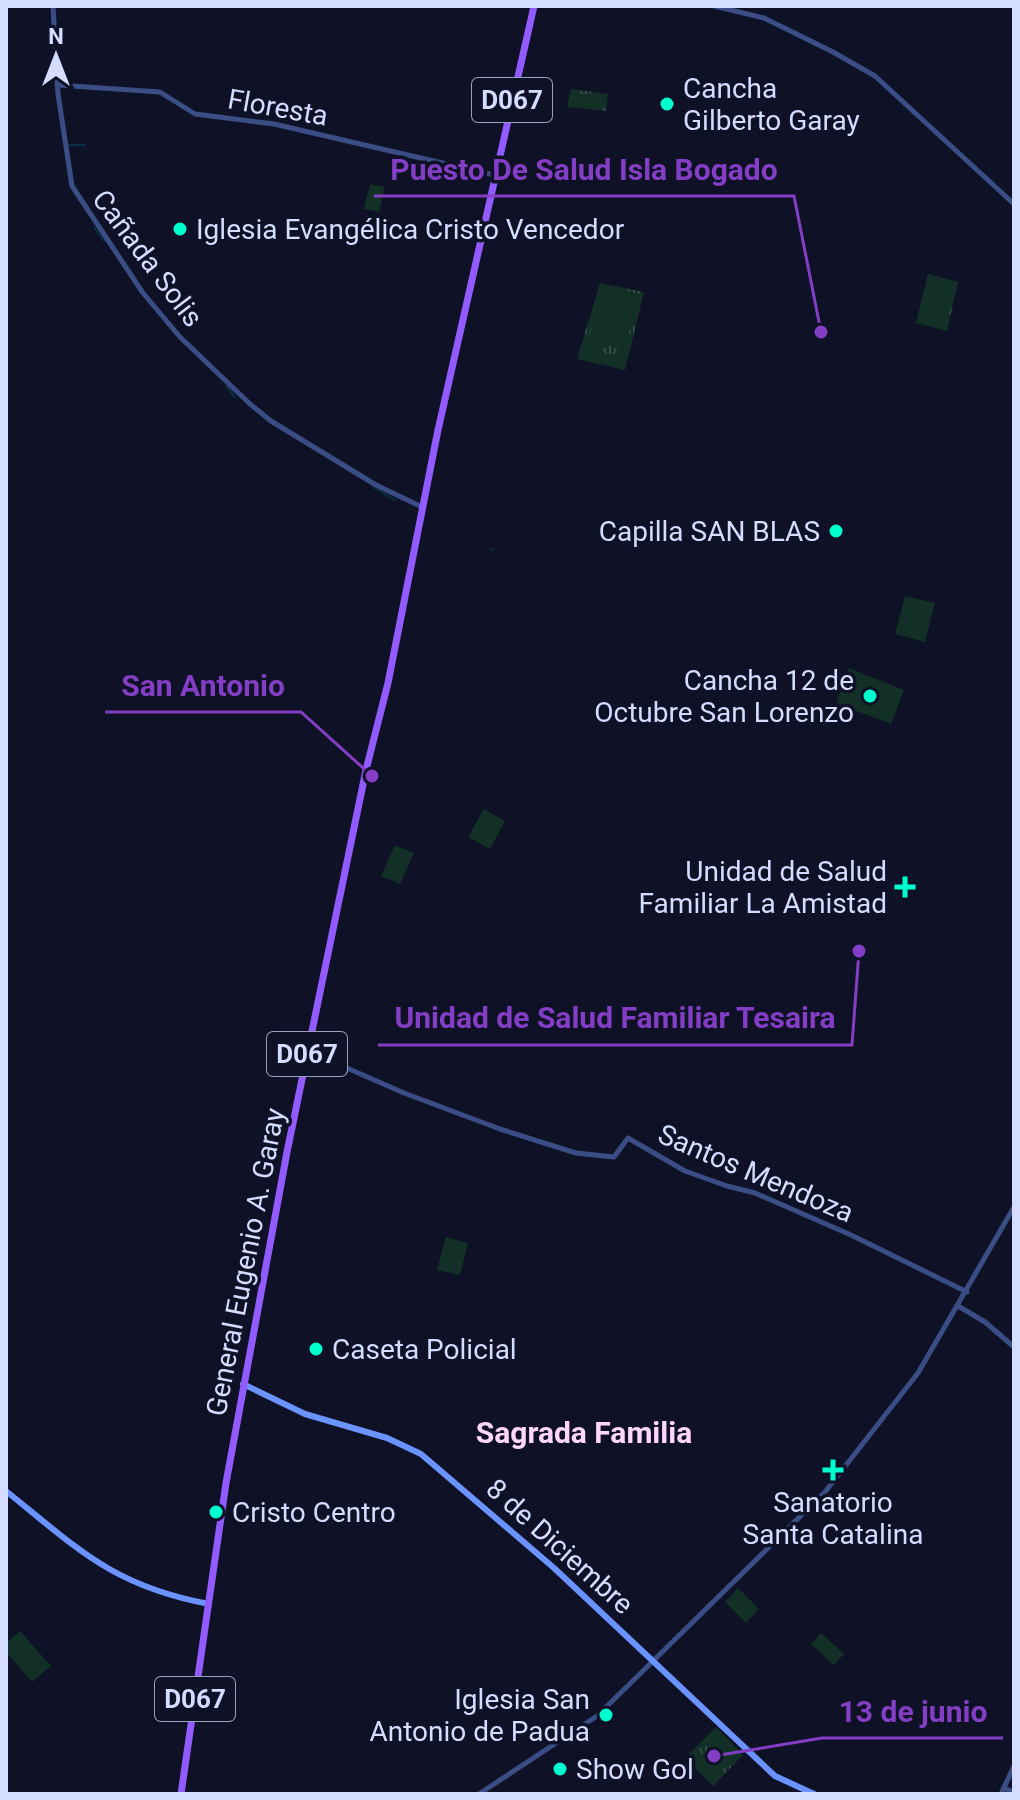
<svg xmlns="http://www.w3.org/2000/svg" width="1020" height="1800" viewBox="0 0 1020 1800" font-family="Roboto,sans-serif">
	<defs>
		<pattern id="grass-tufts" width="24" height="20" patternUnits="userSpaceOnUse" patternTransform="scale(2)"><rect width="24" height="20" fill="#123026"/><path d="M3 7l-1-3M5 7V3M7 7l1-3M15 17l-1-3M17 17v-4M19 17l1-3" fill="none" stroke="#344d47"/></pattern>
	</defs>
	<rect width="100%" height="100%" fill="#0f1226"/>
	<g fill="url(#grass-tufts)">
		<polygon points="571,89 608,94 606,111 567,107"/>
		<polygon points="928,274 958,282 947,331 916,323"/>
		<polygon points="600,283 644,292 625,370 577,359"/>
		<polygon points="716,1727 743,1755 713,1786 685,1758"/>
	</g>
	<g fill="#123026">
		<polygon points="370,184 385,187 379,212 364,209"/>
		<polygon points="603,285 639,294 626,343 590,334"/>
		<polygon points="927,285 953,290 944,328 919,323"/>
		<polygon points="905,596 935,603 925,642 895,634"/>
		<polygon points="849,668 904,690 891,724 836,703"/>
		<polygon points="484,809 505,821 490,849 468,837"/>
		<polygon points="395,845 414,853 400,884 381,876"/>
		<polygon points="446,1237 468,1243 460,1275 437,1270"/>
		<polygon points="738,1588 759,1609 746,1623 725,1602"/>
		<polygon points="20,1631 51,1666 32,1682 6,1652 6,1643"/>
		<polygon points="821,1633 844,1654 834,1665 811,1644"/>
	</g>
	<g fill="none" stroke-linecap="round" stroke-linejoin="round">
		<g stroke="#0a3044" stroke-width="2">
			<polyline points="68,145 85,145"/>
			<polyline points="94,227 104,241"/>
			<polyline points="226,386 235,397"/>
			<polyline points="373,487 395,500"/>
			<polyline points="490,549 493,550"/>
		</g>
		<g stroke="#3a4d85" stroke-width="5">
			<polyline points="53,6 58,94 72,186 143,293 180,337 250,404 271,421 376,485 422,507"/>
			<polyline points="714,6 764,18 833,52 875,76 1014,204"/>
			<polyline points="57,85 160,92 195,114 274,124 494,175"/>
			<polyline points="308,1051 404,1093 500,1129 576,1153 614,1157 628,1138 685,1171 727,1186 755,1193 851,1235 967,1292"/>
			<polyline points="958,1306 985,1322 1014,1347"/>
			<polyline points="1004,1788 1014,1792"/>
			<polyline points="479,1794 597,1716 825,1492 918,1373 1014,1207"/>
			<polyline points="1001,1794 1014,1766"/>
		</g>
		<g stroke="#6b93ff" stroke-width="6">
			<polyline points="243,1384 305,1414 387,1438 421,1454 554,1568 775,1776 814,1794"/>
			<path d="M 6,1491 C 78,1549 113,1586 209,1604"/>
		</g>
		<polyline stroke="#925bff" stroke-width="7" points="181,1794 226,1483 287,1152 366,770 388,683 438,430 534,6"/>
	</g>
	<g fill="#00ffce" stroke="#0f1226" stroke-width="3">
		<circle cx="667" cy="104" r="8"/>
		<circle cx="180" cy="229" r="8"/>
		<circle cx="836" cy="531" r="8"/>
		<circle cx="870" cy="696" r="8"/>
		<path d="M901 875h8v8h8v8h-8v8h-8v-8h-8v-8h8z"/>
		<circle cx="316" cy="1349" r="8"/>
		<path d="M829 1458h8v8h8v8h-8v8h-8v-8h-8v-8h8z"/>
		<circle cx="216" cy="1512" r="8"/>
		<circle cx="606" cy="1715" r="8"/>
		<circle cx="560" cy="1769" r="8"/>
	</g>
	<g text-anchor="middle" stroke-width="7" stroke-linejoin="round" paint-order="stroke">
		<g fill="#0f1226" stroke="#999fbe" stroke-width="2">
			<rect x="472" y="78" width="80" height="44" rx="6"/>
			<rect x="267" y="1032" width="80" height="44" rx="6"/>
			<rect x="155" y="1677" width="80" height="44" rx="6"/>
		</g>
		<g font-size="26" font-weight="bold" fill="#d4dcff">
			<text x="512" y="109">D067</text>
			<text x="307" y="1063">D067</text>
			<text x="195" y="1708">D067</text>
		</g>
		<g font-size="28" fill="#d4dcff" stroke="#0f1226" text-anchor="start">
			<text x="683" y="98">Cancha<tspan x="683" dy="32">Gilberto Garay</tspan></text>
			<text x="196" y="239">Iglesia Evangélica Cristo Vencedor</text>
			<text x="820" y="541" text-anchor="end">Capilla SAN BLAS</text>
			<text x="854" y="690" text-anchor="end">Cancha 12 de<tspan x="854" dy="32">Octubre San Lorenzo</tspan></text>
			<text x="887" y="881" text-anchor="end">Unidad de Salud<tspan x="887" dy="32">Familiar La Amistad</tspan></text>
			<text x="332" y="1359">Caseta Policial</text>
			<text x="833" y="1512" text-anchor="middle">Sanatorio<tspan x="833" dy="32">Santa Catalina</tspan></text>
			<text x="232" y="1522">Cristo Centro</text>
			<text x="590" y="1709" text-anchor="end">Iglesia San<tspan x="590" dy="32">Antonio de Padua</tspan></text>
			<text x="576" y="1779">Show Gol</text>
		</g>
		<g font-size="28" fill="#d4dcff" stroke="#0f1226">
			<text transform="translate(278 107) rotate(10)" y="10">Floresta</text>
			<text transform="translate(148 258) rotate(53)" y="10">Cañada Solis</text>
			<text transform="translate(756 1173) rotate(23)" y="10">Santos Mendoza</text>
			<text transform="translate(245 1262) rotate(-79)" y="10">General Eugenio A. Garay</text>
			<text transform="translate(560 1546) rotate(42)" y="10">8 de Diciembre</text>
		</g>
		<g font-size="30" font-weight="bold" fill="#ffd6fc" stroke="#0f1226">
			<text x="584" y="1443">Sagrada Familia</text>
		</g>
	</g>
	<path fill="none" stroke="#843ec5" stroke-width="3" d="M821 332L794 196H374M372 776L301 712H105M859 951L852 1045H378M714 1756L822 1738H1003"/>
	<g fill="#843ec5" stroke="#0f1226" stroke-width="3">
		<circle cx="821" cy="332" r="8"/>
		<circle cx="372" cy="776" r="8"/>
		<circle cx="859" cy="951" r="8"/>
		<circle cx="714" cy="1756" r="8"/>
	</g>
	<g font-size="30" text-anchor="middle" font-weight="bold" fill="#843ec5" stroke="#0f1226" stroke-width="7" stroke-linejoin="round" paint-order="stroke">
		<text x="584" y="180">Puesto De Salud Isla Bogado</text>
		<text x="203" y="696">San Antonio</text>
		<text x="615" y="1028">Unidad de Salud Familiar Tesaira</text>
		<text x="913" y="1722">13 de junio</text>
	</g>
	<rect width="1020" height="1800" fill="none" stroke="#d4dcff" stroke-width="16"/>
	<g transform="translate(56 56)" stroke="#0f1226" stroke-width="6" paint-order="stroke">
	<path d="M0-6L14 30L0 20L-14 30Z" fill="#d4dcff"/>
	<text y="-12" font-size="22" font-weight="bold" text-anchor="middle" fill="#d4dcff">N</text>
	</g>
</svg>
